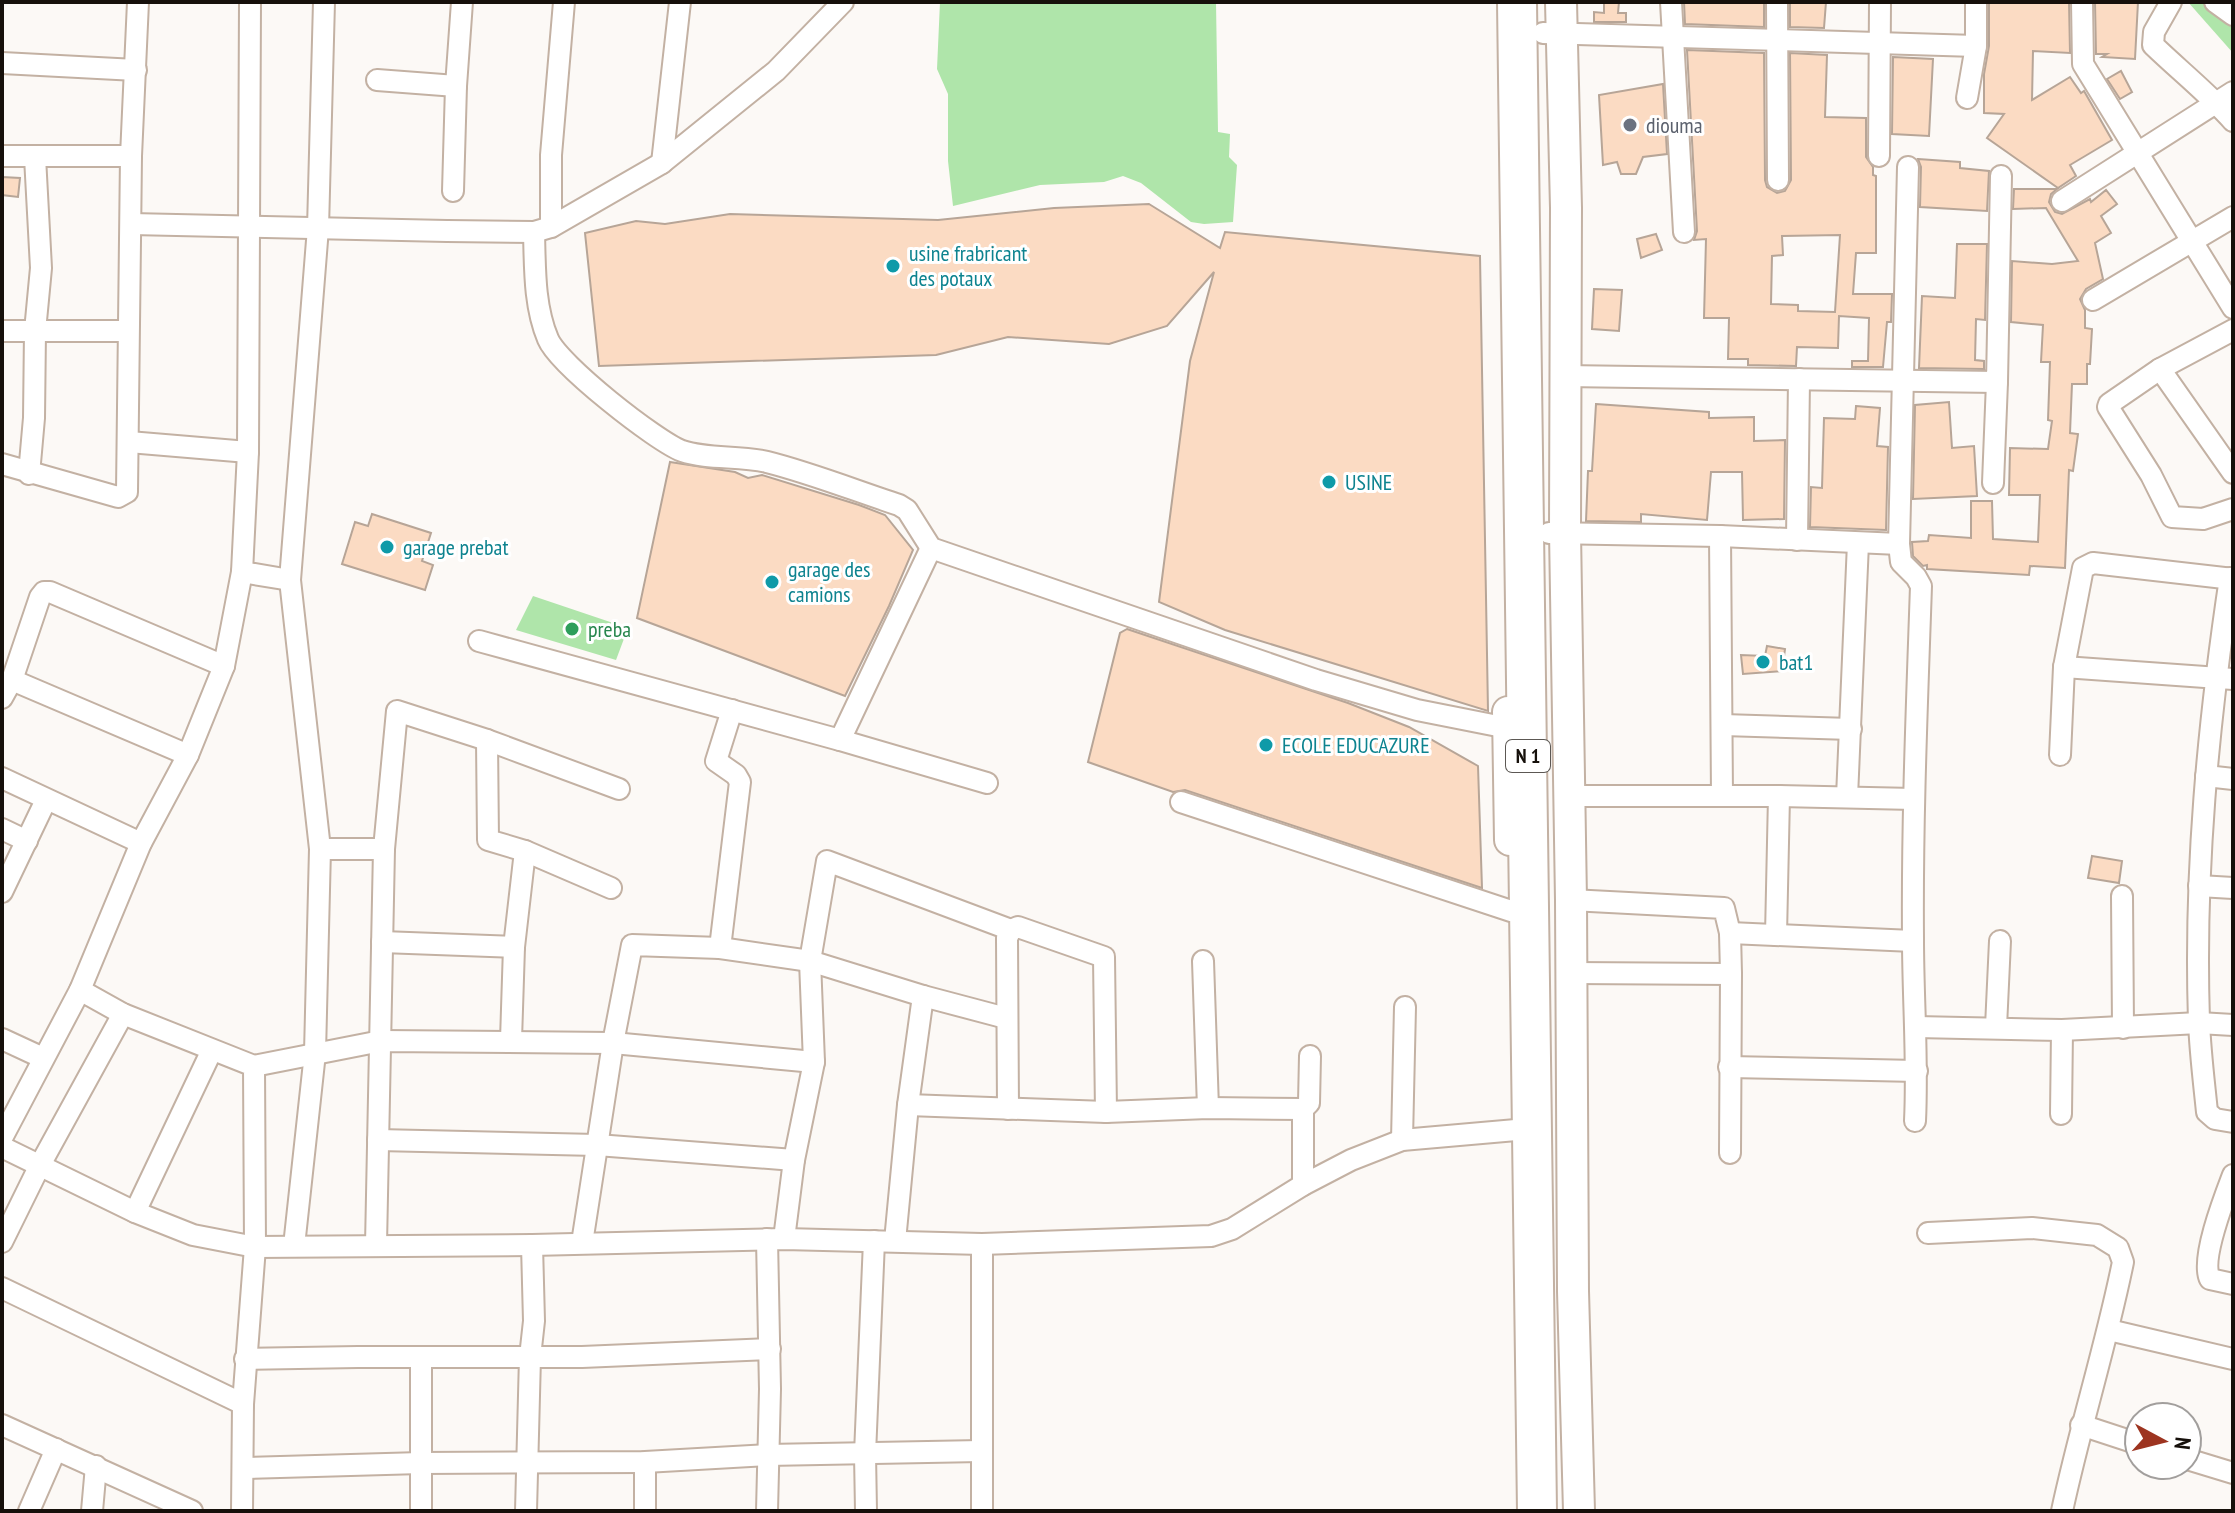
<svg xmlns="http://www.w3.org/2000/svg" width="2235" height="1513" viewBox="0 0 2235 1513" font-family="'PT Sans Narrow',sans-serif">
	<rect width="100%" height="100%" fill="#fcf9f6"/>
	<g fill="#afe5aa">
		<polygon points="940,2 1216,2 1218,132 1230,134 1229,157 1237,165 1233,222 1204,224 1191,222 1141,183 1123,176 1104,182 1040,185 953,206 948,161 948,94 937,69"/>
		<polygon points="2188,2 2233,2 2233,53"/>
		<polygon points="533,596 628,628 616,660 516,630"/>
	</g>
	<g fill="#fbdbc3" stroke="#b7a597" stroke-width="2" fill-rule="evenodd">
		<polygon points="1604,2 1619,2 1618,13 1626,13 1626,22 1594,22 1594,12 1604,13"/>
		<polygon points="1684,2 1764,2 1764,27 1685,24"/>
		<polygon points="1790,2 1826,2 1824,28 1790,27"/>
		<polygon points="1989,2 2069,2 2070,53 2033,51 2032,100 2070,77 2081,93 2084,91 2112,140 2070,165 2076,176 2058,188 1987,138 2004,114 1984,113 1984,74 1989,46"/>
		<polygon points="2095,2 2138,2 2135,59 2102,57 2107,54 2096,54"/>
		<path d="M 1687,50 L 1764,53 L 1765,180 L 1767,187 L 1777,193 L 1785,191 L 1791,180 L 1790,53 L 1827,55 L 1825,117 L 1866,118 L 1866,157 L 1873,167 L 1873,175 L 1876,176 L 1876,253 L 1856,253 L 1853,294 L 1892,294 L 1891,322 L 1887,322 L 1883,367 L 1852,367 L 1852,361 L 1868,361 L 1869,318 L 1839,316 L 1838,348 L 1797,347 L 1796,366 L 1748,365 L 1748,359 L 1728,359 L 1729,318 L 1704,318 L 1706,239 L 1694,240 L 1697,231 ZM 1840,235 L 1835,312 L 1798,311 L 1798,305 L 1771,304 L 1772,256 L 1783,255 L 1782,236 Z"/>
		<polygon points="1893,57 1933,59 1929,136 1892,134"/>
		<polygon points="2121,71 2132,92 2120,99 2107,79"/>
		<polygon points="1663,84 1667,154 1643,157 1636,174 1621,174 1617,162 1603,165 1599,95"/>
		<polygon points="1918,159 1960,162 1960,168 1989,171 1987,211 1920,207 1921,167"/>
		<polygon points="2,177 20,178 18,197 2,195"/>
		<polygon points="2014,189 2057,189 2051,194 2049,202 2055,212 2062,214 2090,199 2091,202 2106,190 2117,204 2101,216 2111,233 2095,243 2103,279 2086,289 2080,299 2085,310 2085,328 2092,329 2090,364 2087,364 2087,384 2072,384 2070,433 2078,434 2073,471 2069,470 2065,568 2030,566 2029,575 1927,569 1927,565 1923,566 1913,556 1912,542 1928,541 1929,535 1971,538 1971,501 1992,501 1993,539 2038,542 2040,495 2009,495 2010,448 2048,449 2052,421 2048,420 2050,362 2041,362 2043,325 2011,322 2012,261 2052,264 2078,261 2046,208 2013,209"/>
		<polygon points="1149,204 1220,248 1225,232 1480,256 1488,711 1225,630 1159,602 1190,361 1214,272 1167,326 1109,344 1008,337 936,355 599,366 585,233 636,221 665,224 730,214 938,220 1054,208"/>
		<polygon points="1656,234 1662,250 1641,258 1637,239"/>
		<polygon points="1957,244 1987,244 1985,320 1976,319 1975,360 1984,361 1984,369 1919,368 1922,296 1955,298"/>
		<polygon points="1594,289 1622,290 1619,331 1592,329"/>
		<polygon points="1949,402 1952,448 1974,446 1977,496 1913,499 1915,405"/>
		<polygon points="1596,404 1709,412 1709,418 1754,417 1754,441 1785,440 1784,519 1743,520 1742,472 1711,472 1707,520 1641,514 1641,522 1586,521 1588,471 1592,471"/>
		<polygon points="1856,406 1880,408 1877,446 1888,447 1886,530 1810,527 1811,487 1822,488 1824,418 1855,419"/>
		<polygon points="670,462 735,472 748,478 762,475 859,505 885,515 913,550 889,606 845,696 637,618"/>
		<polygon points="372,514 431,533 422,561 433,565 425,590 342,564 355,522 368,526"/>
		<polygon points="1127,629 1348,703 1409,727 1478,766 1482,888 1185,790 1173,792 1088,762 1120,633"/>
		<polygon points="1767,646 1785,649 1782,671 1743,674 1741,655 1765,656"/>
		<polygon points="2092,856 2122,861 2119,883 2088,878"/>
	</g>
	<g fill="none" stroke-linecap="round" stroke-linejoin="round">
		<g stroke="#c3b1a3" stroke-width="24">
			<g id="street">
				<polyline points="1671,2 1684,232"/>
				<polyline points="1777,2 1778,180"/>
				<polyline points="2082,2 2083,64 2233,308"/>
				<path d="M 2171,2 L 2154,32 L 2153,45 C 2180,71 2209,94 2233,121"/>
				<polyline points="2215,2 2233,15"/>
				<polyline points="1543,33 1976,46 1976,2"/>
				<polyline points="2,63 136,70"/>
				<polyline points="377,80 456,86"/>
				<polyline points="1967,98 1976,46"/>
				<polyline points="2,156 131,156"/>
				<polyline points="1879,156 1880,2"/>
				<polyline points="662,163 680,2"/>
				<path d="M 1908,167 L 1899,544 L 1901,562 L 1916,577 L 1921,586 C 1917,703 1912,821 1913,939 C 1913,1000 1918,1060 1915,1121"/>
				<polyline points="453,191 456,86 462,2"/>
				<polyline points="2062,201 2233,92"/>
				<polyline points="131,224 447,231 534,232 551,227 662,163 776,71 843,2"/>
				<polyline points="551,227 551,155 564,2"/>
				<path d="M 534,232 C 535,268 534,306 548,339 C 559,365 656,441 682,451 C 709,460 739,455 767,462 C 811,473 856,491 899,505 L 907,510 L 931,548 L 1316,680 L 1417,710 L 1518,730"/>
				<polyline points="2093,300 2233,217"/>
				<polyline points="2233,330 2160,369 2109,404 2108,407 2151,475 2172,517 2203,519 2233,509"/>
				<polyline points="2,331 127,331"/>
				<polyline points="2160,369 2233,473"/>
				<polyline points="1564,376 1997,382 2001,176"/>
				<polyline points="129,442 248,452"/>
				<polyline points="2,464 118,497 127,492 131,156 138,2"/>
				<polyline points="29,474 34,418 35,331 41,268 35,157"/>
				<polyline points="1993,483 1997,382"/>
				<polyline points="1549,533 1720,536 1899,544"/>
				<polyline points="1720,536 1722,796"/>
				<polyline points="1797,540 1799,379"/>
				<polyline points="242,572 290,580"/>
				<path d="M 2230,578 C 2208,725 2194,872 2199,1021 C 2200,1051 2204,1082 2207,1112 L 2215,1119 L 2233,1122"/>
				<polyline points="479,641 840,740 931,548"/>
				<polyline points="2064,667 2233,679"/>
				<polyline points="12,680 188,755"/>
				<polyline points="2,698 12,680 40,597 44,592 50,592 224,666"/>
				<polyline points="1723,725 1851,729"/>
				<polyline points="487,740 488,840 525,851 611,888"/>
				<polyline points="840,740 987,783"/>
				<polyline points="2060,755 2064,667 2083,568 2093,563 2233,579"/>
				<polyline points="2206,776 2233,779"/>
				<polyline points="2,778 141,843"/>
				<polyline points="1570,796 1779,796 1914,799"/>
				<polyline points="1847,797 1858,543"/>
				<polyline points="1181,802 1511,911"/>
				<polyline points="2,829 27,841"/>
				<polyline points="320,849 384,849"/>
				<polyline points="2199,886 2233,888"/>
				<polyline points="2,892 46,800"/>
				<polyline points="2122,896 2123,1028"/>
				<polyline points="1571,900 1724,908 1730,933 1731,974 1730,1153"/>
				<polyline points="1730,933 1913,941"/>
				<polyline points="1776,935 1779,796"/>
				<polyline points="382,942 514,947"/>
				<polyline points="720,948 740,782 736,775 716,761 732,710"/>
				<polyline points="1203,961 1208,1108"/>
				<polyline points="1572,973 1731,974"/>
				<polyline points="80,990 123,1014 254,1066 255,1247 243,1404 242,1511"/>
				<polyline points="1916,1027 2062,1030 2199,1023 2233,1025"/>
				<polyline points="1996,1027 2000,941"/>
				<polyline points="2,1039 43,1058"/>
				<polyline points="511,1040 514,947 525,851"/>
				<polyline points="254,1066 381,1041 613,1043 814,1062"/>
				<polyline points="1729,1067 1917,1071"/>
				<polyline points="908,1105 1106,1112 1208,1108 1303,1109"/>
				<polyline points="1008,1109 1007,938 1011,930 1018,927 1104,957 1106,1112"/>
				<polyline points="2061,1114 2062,1030"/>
				<polyline points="2,1138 80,990 141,843 188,755 224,666 242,572 248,452 250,2"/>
				<polyline points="378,1140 597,1145 794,1160"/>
				<polyline points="1402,1140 1405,1007"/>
				<polyline points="2,1147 135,1212 193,1235 255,1247 532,1245 784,1239 982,1244 1211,1236 1232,1229 1303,1185 1351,1160 1402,1140 1516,1130"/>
				<path d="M 2233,1175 C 2225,1196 2200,1260 2210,1279 L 2233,1284"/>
				<polyline points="1303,1185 1303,1109 1309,1103 1310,1056"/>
				<polyline points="135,1212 212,1050"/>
				<path d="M 1928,1233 L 2032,1228 L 2097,1235 L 2118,1248 L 2123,1262 C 2106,1346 2080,1427 2062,1511"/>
				<polyline points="784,1239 794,1160 814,1062 810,961 827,861 1011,930"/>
				<polyline points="895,1241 908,1105 923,996"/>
				<polyline points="2,1242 40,1165 123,1014"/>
				<polyline points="582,1243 613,1043 632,945 720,948 810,961 923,996 1006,1018"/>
				<polyline points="982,1244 982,1511"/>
				<polyline points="376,1245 384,849 397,711 487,740 619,789"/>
				<polyline points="294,1246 315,1053 320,849 290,580 318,228 324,2"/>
				<polyline points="2,1288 243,1404"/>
				<polyline points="2109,1330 2233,1359"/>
				<polyline points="421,1358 421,1511"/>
				<polyline points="245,1359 358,1357 582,1357 770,1349"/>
				<polyline points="2,1425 192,1511"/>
				<polyline points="2081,1425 2139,1444"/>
				<polyline points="2187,1459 2233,1473"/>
				<polyline points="645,1462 645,1511"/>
				<polyline points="243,1468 421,1463 645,1462 767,1455 981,1451"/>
				<polyline points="29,1511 56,1449"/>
				<polyline points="92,1511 96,1466"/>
				<polyline points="526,1511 530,1357 534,1321 532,1245"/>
				<polyline points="767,1511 770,1389 767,1239"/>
				<polyline points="866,1511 865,1454 874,1241"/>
			</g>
		</g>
		<g stroke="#c3b1a3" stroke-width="34">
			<g id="secondary">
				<polyline points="1561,2 1566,208 1565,532 1571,900 1573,1291 1579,1511"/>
				<polyline points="1508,712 1510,840"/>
			</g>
		</g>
		<g stroke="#c3b1a3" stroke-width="42">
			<polyline id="highway" points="1517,2 1537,1511"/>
		</g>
		<use href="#street" stroke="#fff" stroke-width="20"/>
		<use href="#secondary" stroke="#fff" stroke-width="30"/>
		<use href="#highway" stroke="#fff" stroke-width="38"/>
	</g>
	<circle fill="#6b7280" stroke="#fff" stroke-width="3" cx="1630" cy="125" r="8"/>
	<g fill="#0f9aa8" stroke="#fff" stroke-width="3">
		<circle cx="893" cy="266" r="8"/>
		<circle cx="1329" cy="482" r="8"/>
		<circle cx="387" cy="547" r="8"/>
		<circle cx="772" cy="582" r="8"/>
		<circle cx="1763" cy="662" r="8"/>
		<circle cx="1266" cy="745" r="8"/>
	</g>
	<circle fill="#2e9e5b" stroke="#fff" stroke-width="3" cx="572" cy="629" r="8"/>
	<g text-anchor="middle" stroke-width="6" stroke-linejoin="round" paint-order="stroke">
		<rect fill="#fff" stroke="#5c5854" stroke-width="2" x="1506" y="740" width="44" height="32" rx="6"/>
		<g font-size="20" font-weight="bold" fill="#16100b">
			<text x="1528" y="763">N 1</text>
		</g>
		<g font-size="22" fill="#5b616d" stroke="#fff" text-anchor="start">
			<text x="1646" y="133">diouma</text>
		</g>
		<g font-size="22" fill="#0d838f" stroke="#fff" text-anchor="start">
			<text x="909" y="261">usine frabricant<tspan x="909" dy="25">des potaux</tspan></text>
			<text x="1345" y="490">USINE</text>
			<text x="403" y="555">garage prebat</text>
			<text x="788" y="577">garage des<tspan x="788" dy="25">camions</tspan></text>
			<text x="1779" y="670">bat1</text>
			<text x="1282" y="753">ECOLE EDUCAZURE</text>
		</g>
		<g font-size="22" fill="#27864d" stroke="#fff" text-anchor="start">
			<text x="588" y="637">preba</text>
		</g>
	</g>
	<rect width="2235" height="1513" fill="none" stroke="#16100b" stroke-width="8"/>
	<g transform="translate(2163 1441) rotate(97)"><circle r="38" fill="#ffffff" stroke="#a29f9d" stroke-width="2"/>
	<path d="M0-6L14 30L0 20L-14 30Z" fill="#9d3420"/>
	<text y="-12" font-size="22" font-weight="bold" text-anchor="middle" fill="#16100b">N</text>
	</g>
</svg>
